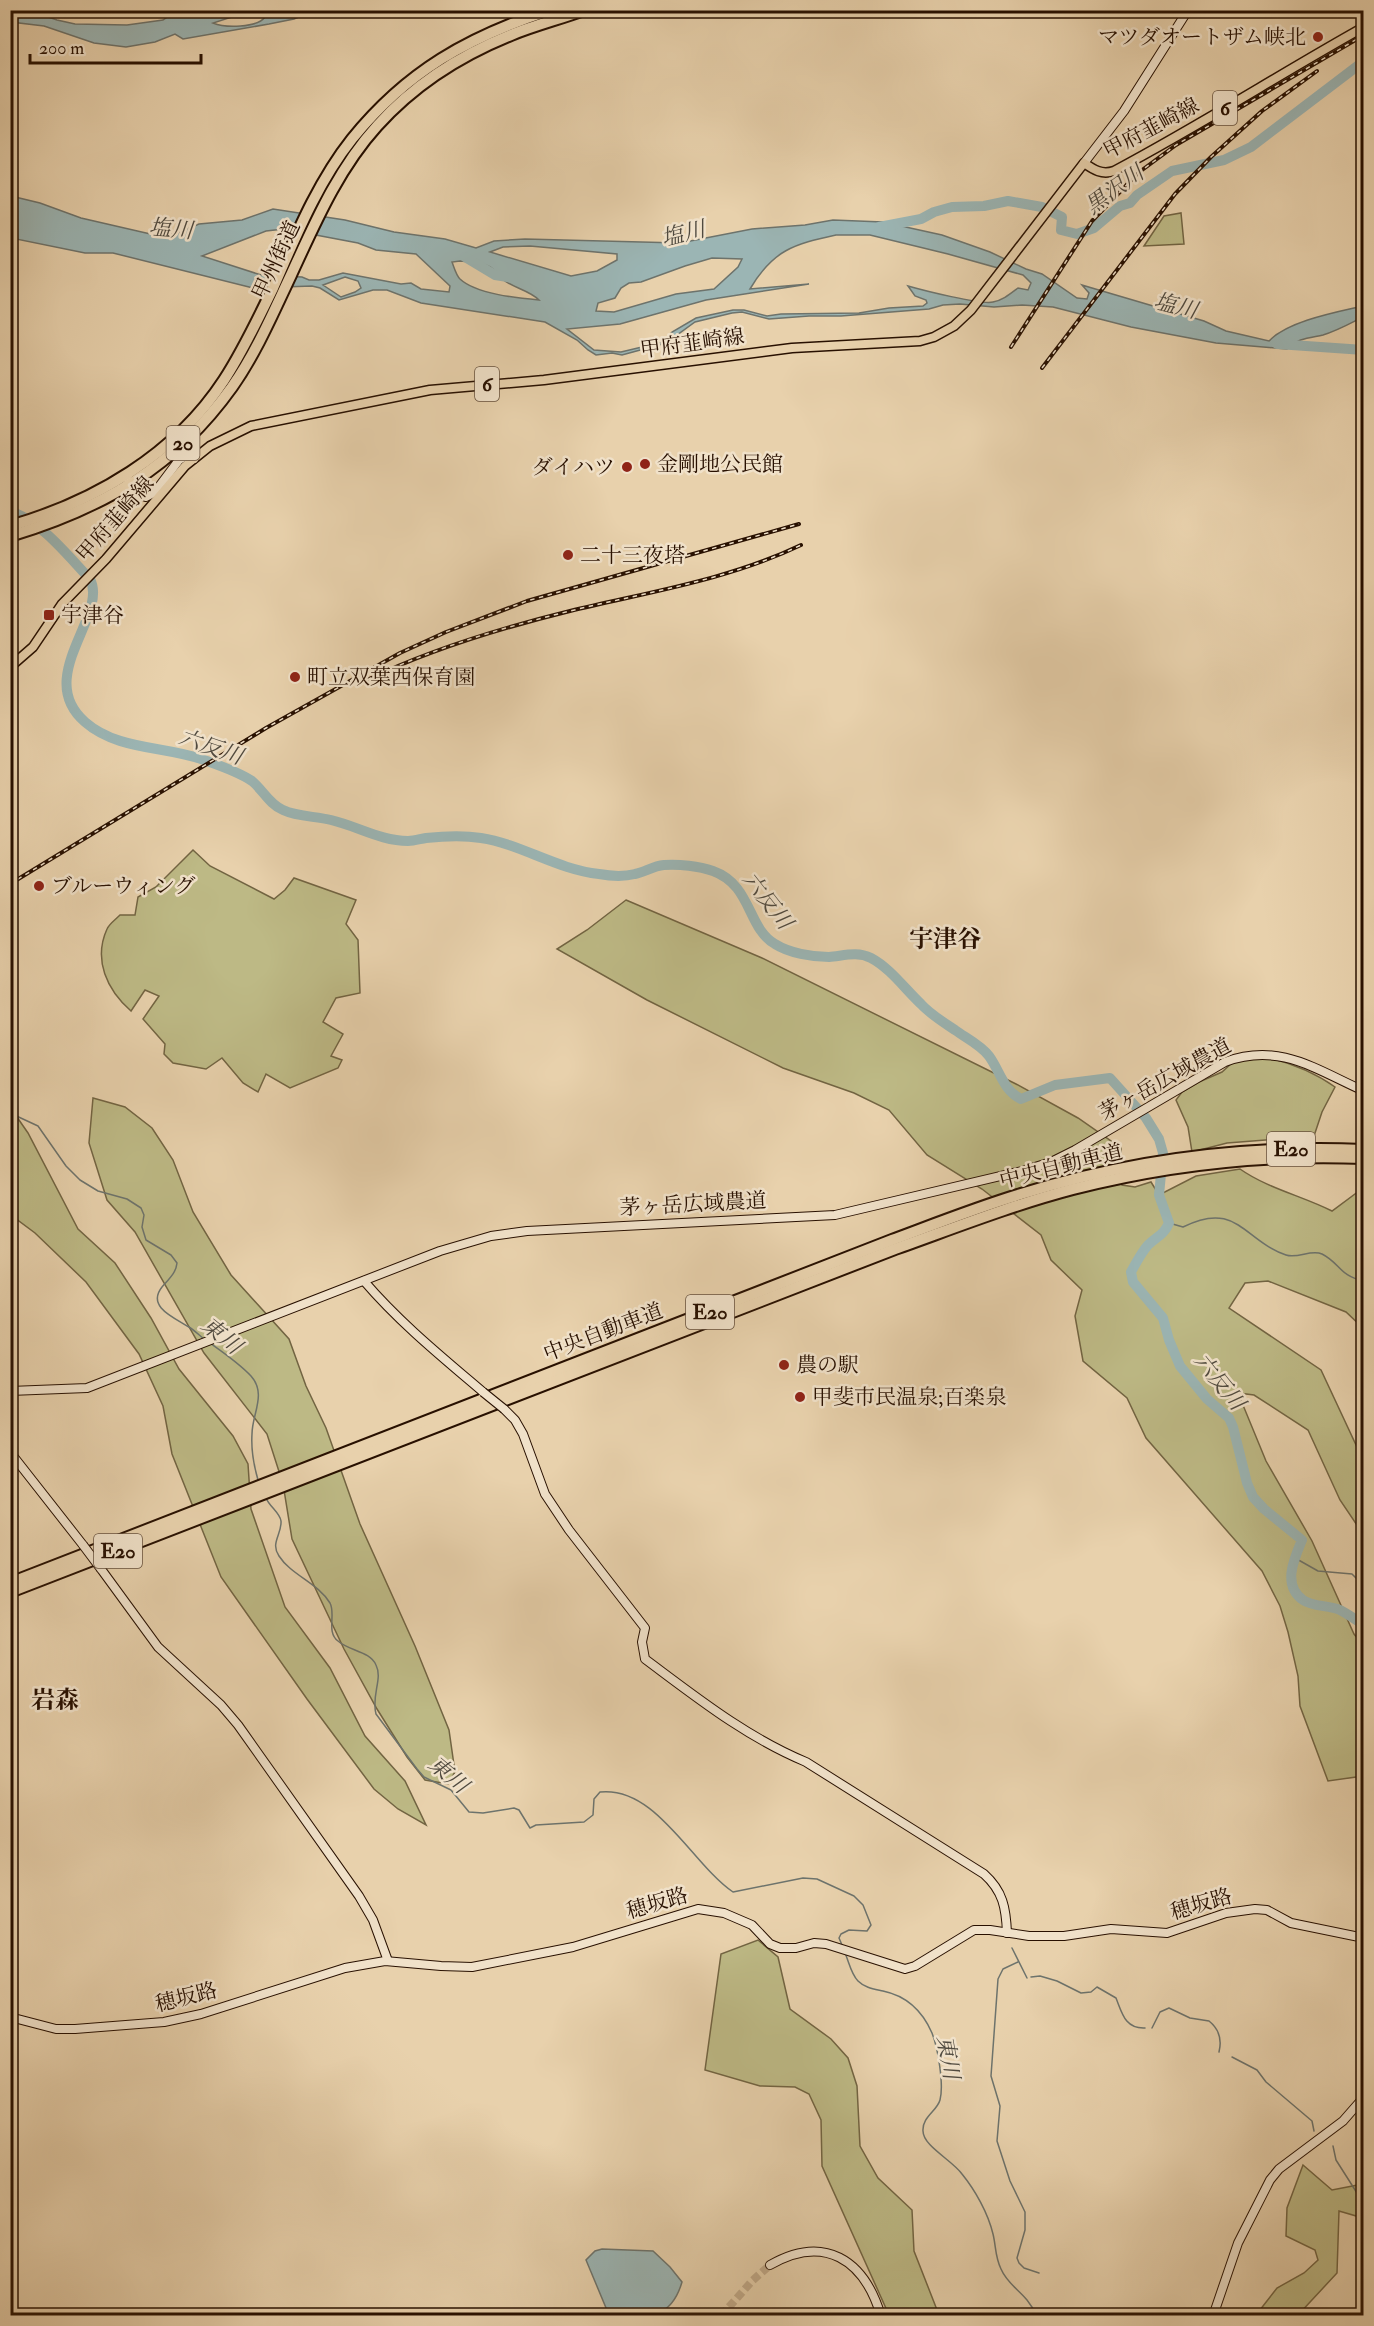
<svg xmlns="http://www.w3.org/2000/svg" width="1374" height="2326" viewBox="0 0 1374 2326" font-family="'IM FELL Double Pica','Noto Serif JP',serif">
	<rect width="100%" height="100%" fill="#e8d1ac"/>
	<filter id="stains"><feTurbulence type="fractalNoise" baseFrequency=".00333" numOctaves="4"/><feColorMatrix values="0 0 0 0 .2 0 0 0 0 .09 0 0 0 0 .02 0 0 0 .5 -.17"/></filter>
	<radialGradient id="worn" r=".72"><stop offset=".6" stop-color="#630" stop-opacity="0"/><stop offset="1" stop-color="#630" stop-opacity=".3"/></radialGradient>
	<g fill="#bdb985" stroke="#726442" stroke-width="1.5">
		<polygon points="1181,213 1184,244 1144,246 1164,216"/>
		<path d="M 193,850 L 210,866 L 274,899 L 285,890 L 294,878 L 356,900 L 346,924 L 358,940 L 360,993 L 336,998 L 323,1022 L 343,1034 L 331,1056 L 342,1060 L 338,1068 L 290,1088 L 266,1074 L 258,1092 L 243,1083 L 222,1058 L 206,1069 L 173,1063 L 164,1054 L 165,1044 L 143,1019 L 159,996 L 145,990 L 131,1011 C 107,990 93,960 107,929 C 109,924 115,920 120,915 L 135,915 L 138,897 L 156,887 Z"/>
		<path d="M 626,900 L 762,958 L 1016,1084 L 1078,1118 L 1121,1148 L 1122,1185 L 1135,1187 L 1151,1182 L 1159,1195 L 1196,1176 L 1240,1169 C 1267,1188 1302,1196 1332,1211 L 1359,1191 L 1363,1192 L 1363,1328 L 1346,1312 L 1268,1281 L 1245,1283 L 1229,1308 L 1321,1370 L 1363,1460 L 1363,1534 L 1340,1500 L 1308,1430 L 1254,1395 L 1238,1393 L 1266,1461 L 1312,1541 L 1354,1634 L 1363,1645 L 1363,1776 L 1328,1781 L 1300,1706 L 1298,1676 L 1288,1632 L 1280,1606 L 1262,1571 L 1146,1438 L 1127,1398 L 1083,1361 L 1075,1316 L 1082,1290 L 1051,1260 L 1041,1235 L 982,1189 L 927,1155 L 889,1110 L 854,1093 L 783,1068 L 647,1000 L 557,949 L 587,930 Z"/>
		<path d="M 1266,1057 C 1291,1063 1314,1072 1335,1087 L 1322,1112 L 1314,1136 L 1227,1143 L 1192,1152 L 1188,1127 L 1176,1100 L 1182,1092 L 1199,1082 L 1222,1072 L 1234,1061 Z"/>
		<polygon points="93,1098 125,1107 152,1128 173,1160 193,1212 231,1275 289,1339 306,1386 326,1428 360,1524 415,1646 449,1730 455,1772 448,1784 425,1780 407,1757 377,1709 344,1649 292,1539 283,1484 267,1434 204,1353 135,1232 107,1200 89,1143"/>
		<polygon points="10,1107 28,1133 78,1229 115,1263 151,1318 179,1369 233,1436 248,1464 251,1509 285,1607 330,1668 365,1736 405,1781 426,1825 398,1809 374,1789 307,1699 221,1577 172,1454 163,1406 139,1354 86,1282 35,1233 11,1215"/>
		<polygon points="758,1940 778,1957 790,2009 831,2039 848,2058 857,2086 860,2146 878,2178 912,2210 914,2251 939,2315 889,2315 822,2166 821,2120 809,2094 795,2087 760,2086 705,2070 721,1954"/>
		<polygon points="1303,2165 1332,2190 1363,2184 1363,2224 1356,2216 1339,2211 1337,2273 1298,2315 1256,2315 1277,2288 1304,2273 1318,2260 1315,2250 1286,2236 1287,2208"/>
	</g>
	<g fill="#9bb5b4" stroke="#6d736c" stroke-width="1.5" fill-rule="evenodd">
		<path d="M 11,10 L 31,11 L 57,20 L 75,24 L 127,25 L 163,20 L 176,11 L 221,13 L 229,10 L 313,11 L 294,19 L 269,24 L 183,39 L 175,34 L 155,42 L 126,47 L 94,43 L 44,26 L 11,22 ZM 244,13 L 254,13 L 265,17 C 257,28 225,28 213,23 Z"/>
		<path d="M 11,196 L 40,203 L 81,218 L 159,236 L 178,233 L 199,224 L 242,220 L 273,209 L 345,220 L 394,232 L 445,239 L 476,248 L 494,241 L 525,239 L 680,243 L 752,229 L 805,225 L 833,220 L 883,222 L 942,235 L 990,252 L 1026,269 L 1042,274 L 1077,298 L 1087,299 L 1089,293 L 1082,285 L 1092,288 L 1204,321 L 1226,331 L 1269,341 C 1288,321 1337,312 1363,306 L 1363,317 C 1351,323 1337,331 1323,335 C 1309,338 1298,338 1287,349 L 1216,343 L 1131,327 L 1053,307 L 1022,305 L 994,307 L 960,304 L 943,305 L 929,309 L 841,316 L 809,316 L 769,319 L 742,312 L 732,313 L 695,322 L 666,343 L 622,355 L 612,353 L 596,355 L 588,350 L 577,340 L 545,322 L 421,303 L 387,290 L 373,290 L 339,300 L 320,288 L 312,286 L 253,288 L 113,253 L 85,253 L 11,238 ZM 284,229 L 358,243 L 376,250 L 416,254 L 450,286 L 449,292 L 421,289 L 411,283 L 401,284 L 343,273 L 319,280 L 309,280 L 302,277 L 261,275 L 202,256 L 266,231 ZM 836,235 L 870,235 L 948,254 L 1023,275 L 1031,283 L 1028,290 L 1018,288 C 1010,294 1003,300 993,302 C 981,305 922,290 908,286 L 915,296 L 926,300 L 927,303 L 923,306 L 889,308 L 859,313 L 781,314 L 767,316 L 744,310 L 733,310 L 696,318 L 672,332 L 663,342 L 621,352 L 594,350 L 567,329 L 620,324 L 706,300 L 809,284 L 750,289 C 773,250 794,244 836,235 ZM 530,246 L 617,254 L 617,260 L 597,271 L 571,276 L 490,252 L 503,247 ZM 712,258 L 742,259 L 738,267 L 714,289 L 676,294 L 614,312 L 596,311 L 598,303 L 615,298 L 621,288 L 629,283 L 641,282 L 685,266 ZM 460,261 C 469,262 480,262 488,266 C 495,269 497,274 502,279 C 513,288 529,290 539,300 C 517,298 476,294 460,279 C 456,275 454,267 452,262 ZM 345,277 L 358,281 L 361,288 L 355,292 L 341,297 L 323,285 Z"/>
		<path d="M 602,2249 L 653,2251 L 670,2267 L 682,2282 C 670,2323 644,2316 609,2315 L 586,2260 L 595,2251 Z"/>
	</g>
	<g fill="none" stroke-linecap="round" stroke-linejoin="round">
		<g stroke="#6d736c" stroke-width="1.5">
			<path d="M 10,1113 L 38,1126 L 66,1166 L 80,1180 L 98,1191 L 127,1199 L 141,1208 L 144,1215 L 142,1227 L 146,1240 L 171,1255 L 177,1263 C 176,1273 169,1279 162,1287 C 146,1307 175,1318 189,1327 C 194,1330 199,1335 204,1339"/>
			<path d="M 1169,1223 L 1183,1227 C 1237,1200 1243,1240 1286,1255 C 1298,1259 1311,1249 1322,1254 C 1340,1263 1339,1276 1364,1281"/>
			<path d="M 210,1343 C 224,1353 240,1364 251,1376 C 267,1394 252,1414 252,1434 C 251,1449 254,1466 258,1480"/>
			<path d="M 266,1498 C 269,1506 280,1513 281,1521 C 282,1534 270,1543 279,1556 C 291,1575 318,1583 330,1603 C 336,1614 326,1632 338,1641 C 349,1651 370,1651 376,1665 C 383,1679 371,1695 376,1714 L 417,1769 L 424,1777 L 451,1790 L 469,1812 L 483,1813 L 514,1808 L 519,1810 L 530,1828 L 536,1825 L 584,1822 L 593,1815 L 594,1799 L 600,1792 C 656,1786 691,1863 733,1892 L 803,1878 L 817,1879 L 854,1896 L 863,1905 L 871,1925 L 867,1931 L 849,1930 L 841,1934 L 839,1938 L 842,1945"/>
			<polyline points="1295,1558 1318,1571 1352,1574 1364,1586"/>
			<polyline points="1012,1948 1027,1978"/>
			<path d="M 845,1953 C 849,1962 851,1974 858,1981 C 865,1988 874,1989 883,1991 C 907,1996 922,2010 932,2033 C 938,2048 944,2085 940,2100 C 937,2111 922,2117 923,2131 C 923,2146 952,2160 962,2174 C 975,2190 988,2213 993,2234 C 996,2246 995,2257 1001,2269 C 1007,2283 1018,2289 1027,2300 C 1031,2305 1034,2310 1037,2316"/>
			<polyline points="1018,1962 1003,1969 998,1979 991,2076 1000,2106 997,2141 1010,2181 1025,2212 1025,2230 1017,2258 1019,2263 1024,2268 1039,2273"/>
			<path d="M 1031,1977 L 1040,1976 L 1057,1981 L 1081,1993 L 1091,1992 L 1097,1987 L 1116,1998 C 1122,2013 1125,2029 1145,2028"/>
			<path d="M 1152,2028 L 1160,2012 L 1169,2008 L 1190,2018 L 1209,2021 C 1219,2029 1222,2040 1219,2052"/>
			<polyline points="1232,2057 1257,2070 1266,2082 1312,2121 1314,2131"/>
			<polyline points="1333,2146 1336,2160 1364,2204"/>
		</g>
		<g stroke="#9bb5b4" stroke-width="10">
			<polyline points="879,227 921,219 934,212 952,207 984,206 1008,201 1042,207 1062,217 1061,230 1077,234 1094,228 1120,206 1130,203 1137,195 1172,171 1224,160 1251,147 1364,61"/>
			<polyline points="465,257 495,275 513,278"/>
			<polyline points="1277,344 1364,350"/>
			<path d="M 10,511 C 42,522 67,555 90,579 C 109,615 33,677 85,722 C 117,750 163,746 201,759 C 218,765 237,771 252,781 C 263,790 269,804 283,810 C 298,817 315,816 331,820 C 357,826 381,841 408,841 C 414,841 420,839 426,838 C 444,836 463,835 481,838 C 521,844 556,869 599,874 C 610,876 623,877 635,874 C 645,872 653,866 664,865 C 679,864 699,866 713,871 C 752,885 747,928 775,944 C 789,953 812,957 829,957 C 843,956 857,951 871,958 C 890,968 905,989 921,1004 C 930,1014 943,1022 955,1030 C 966,1038 981,1045 989,1056 C 1000,1071 1003,1090 1021,1099 L 1055,1085 L 1110,1078 L 1146,1118 L 1159,1139 L 1163,1153 L 1159,1195 L 1169,1223 C 1164,1235 1156,1237 1148,1245 C 1141,1253 1136,1263 1131,1272 L 1133,1282 L 1163,1318 L 1169,1340 L 1180,1366 L 1207,1399 L 1229,1418 L 1233,1427 L 1247,1483 L 1253,1497 L 1264,1509 L 1302,1540 C 1294,1559 1282,1585 1303,1600 C 1313,1607 1329,1605 1340,1610 C 1348,1614 1356,1620 1364,1625"/>
		</g>
		<polyline stroke="#c2aa8a" stroke-width="8" stroke-dasharray="8 4" stroke-linecap="butt" points="721,2316 752,2281 770,2265"/>
		<g stroke="#281000" stroke-width="10">
			<g id="secondary">
				<polyline points="1084,163 1124,111 1188,10"/>
				<polyline points="128,480 136,493 146,497 155,492 179,460 184,457 194,459"/>
				<path d="M 364,1281 C 400,1323 442,1357 483,1392"/>
				<path d="M 10,1391 L 87,1388 L 440,1251 L 491,1236 L 527,1231 L 835,1215 L 1022,1171 L 1051,1162 L 1075,1150 L 1225,1062 C 1279,1042 1315,1069 1364,1091"/>
				<path d="M 504,1409 L 515,1420 L 523,1434 L 545,1494 L 569,1530 L 645,1628 L 642,1642 L 645,1659 C 696,1697 746,1737 806,1762 L 984,1874 C 1003,1891 1006,1908 1007,1933"/>
				<polyline points="10,1452 83,1545"/>
				<polyline points="101,1569 158,1647 221,1705 238,1725 359,1896 373,1920 388,1961"/>
				<polyline points="10,2017 56,2029 75,2029 164,2022 201,2014 345,1968 385,1961 441,1966 472,1967 573,1947 698,1909 724,1913 752,1925 770,1944 780,1948 796,1948 814,1943 826,1944 905,1969 915,1966 974,1930 990,1930 1029,1936 1064,1936 1111,1929 1167,1933 1226,1913 1255,1909 1267,1910 1291,1923 1364,1938"/>
				<path d="M 770,2265 C 824,2234 864,2259 881,2316"/>
				<polyline points="1213,2316 1238,2243 1270,2180 1279,2169 1343,2121 1364,2097"/>
			</g>
		</g>
		<g stroke="#281000" stroke-width="11">
			<path id="primary" d="M 10,667 L 33,647 L 62,604 L 106,559 L 185,466 L 210,446 L 251,426 L 430,390 L 544,380 L 792,348 L 920,341 L 934,337 L 954,326 L 971,310 L 1084,163 C 1094,170 1102,175 1114,171 C 1199,126 1280,74 1364,27"/>
		</g>
		<g stroke="#281000" stroke-width="14">
			<g id="highway">
				<path d="M 10,526 C 94,502 175,455 224,380 C 243,351 258,319 273,288 C 295,238 317,183 352,139 C 407,71 468,37 550,10"/>
				<path d="M 10,536 C 103,508 175,467 232,387 C 256,353 273,313 291,275 C 315,223 338,169 377,126 C 413,86 461,55 511,35 C 535,25 560,19 584,10"/>
				<path d="M 10,1583 L 892,1240 C 935,1224 978,1207 1021,1194 C 1131,1160 1249,1145 1364,1150"/>
				<path d="M 10,1592 L 895,1249 C 954,1228 1012,1205 1073,1189 C 1167,1165 1266,1154 1364,1158"/>
			</g>
		</g>
		<use href="#secondary" stroke="#f0e1c9" stroke-width="8"/>
		<use href="#primary" stroke="#e8d1ac" stroke-width="8"/>
		<use href="#highway" stroke="#e8d1ac" stroke-width="10"/>
		<g stroke="#281000" stroke-width="4">
			<g id="rail">
				<polyline points="1011,347 1092,221 1138,173 1176,145 1364,35"/>
				<polyline points="1042,368 1175,194 1211,157 1262,111 1317,71"/>
				<path d="M 367,680 C 431,649 501,628 570,611 C 648,592 728,580 801,545"/>
				<polyline points="10,884 266,728 400,653 446,632 527,601 799,524"/>
			</g>
		</g>
		<use href="#rail" stroke="#f0e1c9" stroke-width="1.5" stroke-dasharray="4.5" stroke-linecap="butt"/>
		<g stroke="#281000" stroke-width="10" stroke-linecap="butt">
			<g id="secondary-bridge">
				<polyline points="483,1392 504,1409"/>
				<polyline points="83,1545 101,1569"/>
			</g>
		</g>
		<use href="#secondary-bridge" stroke="#f0e1c9" stroke-width="8"/>
	</g>
	<g fill="#8f2418" stroke="#f0e1c9" stroke-width="2">
		<circle cx="1318" cy="37" r="6"/>
		<circle cx="645" cy="464" r="6"/>
		<circle cx="627" cy="467" r="6"/>
		<circle cx="568" cy="555" r="6"/>
		<rect x="43" y="609" width="12" height="12" rx="3"/>
		<circle cx="295" cy="677" r="6"/>
		<circle cx="39" cy="886" r="6"/>
		<circle cx="784" cy="1365" r="6"/>
		<circle cx="800" cy="1397" r="6"/>
	</g>
	<g text-anchor="middle" stroke-width="5" stroke-linejoin="round" paint-order="stroke">
		<g fill="#f0e1c9" stroke="#644f3c" stroke-width="1.5">
			<rect x="1213" y="91" width="24" height="34" rx="4.5"/>
			<rect x="475" y="367" width="24" height="34" rx="4.5"/>
			<rect x="166.5" y="426" width="33" height="34" rx="4.5"/>
			<rect x="1267" y="1132" width="48" height="34" rx="4.5"/>
			<rect x="686" y="1295" width="48" height="34" rx="4.5"/>
			<rect x="94" y="1534" width="48" height="34" rx="4.5"/>
		</g>
		<g font-size="20" font-weight="bold" fill="#281000">
			<text x="1225" y="115">6</text>
			<text x="487" y="391">6</text>
			<text x="183" y="450">20</text>
			<text x="1291" y="1156">E20</text>
			<text x="710" y="1319">E20</text>
			<text x="118" y="1558">E20</text>
		</g>
		<g font-size="21" fill="#281000" stroke="#f0e1c9" text-anchor="start">
			<text x="1306" y="44" text-anchor="end">マツダオートザム峡北</text>
			<text x="657" y="471">金剛地公民館</text>
			<text x="615" y="474" text-anchor="end">ダイハツ</text>
			<text x="580" y="562">二十三夜塔</text>
			<text x="61" y="622">宇津谷</text>
			<text x="307" y="684">町立双葉西保育園</text>
			<text x="51" y="893">ブルーウィング</text>
			<text x="796" y="1372">農の駅</text>
			<text x="812" y="1404">甲斐市民温泉;百楽泉</text>
		</g>
		<g font-size="21" fill="#281000" stroke="#f0e1c9">
			<text transform="translate(1151 128) rotate(-28)" y="7">甲府韮崎線</text>
			<text transform="translate(276 260) rotate(-65)" y="7">甲州街道</text>
			<text transform="translate(692 343) rotate(-8)" y="7">甲府韮崎線</text>
			<text transform="translate(115 519) rotate(-49)" y="7">甲府韮崎線</text>
			<text transform="translate(1165 1079) rotate(-29)" y="7">茅ヶ岳広域農道</text>
			<text transform="translate(1061 1166) rotate(-14)" y="7">中央自動車道</text>
			<text transform="translate(693 1204) rotate(-3)" y="7">茅ヶ岳広域農道</text>
			<text transform="translate(603 1332) rotate(-21)" y="7">中央自動車道</text>
			<text transform="translate(657 1903) rotate(-16)" y="7">穂坂路</text>
			<text transform="translate(1201 1904) rotate(-16)" y="7">穂坂路</text>
			<text transform="translate(186 1997) rotate(-14)" y="7">穂坂路</text>
		</g>
		<g font-size="22" font-style="italic" fill="#504a3f" stroke="#f0e1c9">
			<text transform="translate(1114 189) rotate(-36)" y="8">黒沢川</text>
			<text transform="translate(171 228) rotate(5)" y="8">塩川</text>
			<text transform="translate(683 233) rotate(-14)" y="8">塩川</text>
			<text transform="translate(1176 305) rotate(14)" y="8">塩川</text>
			<text transform="translate(211 746) rotate(19)" y="8">六反川</text>
			<text transform="translate(768 900) rotate(52)" y="8">六反川</text>
			<text transform="translate(222 1335) rotate(39)" y="8">東川</text>
			<text transform="translate(1220 1381) rotate(51)" y="8">六反川</text>
			<text transform="translate(449 1774) rotate(40)" y="8">東川</text>
			<text transform="translate(949 2057) rotate(80)" y="8">東川</text>
		</g>
		<g font-size="24" font-weight="bold" fill="#281000" stroke="#f0e1c9">
			<text x="945" y="947">宇津谷</text>
			<text x="55" y="1708">岩森</text>
		</g>
	</g>
	<rect width="1374" height="2326" fill="none" stroke="#e8d1ac" stroke-width="36"/>
	<rect x="12" y="12" width="1350" height="2302" fill="none" stroke="#281000" stroke-width="3"/>
	<rect x="18" y="18" width="1338" height="2290" fill="none" stroke="#281000" stroke-width="1.5"/>
	<path d="M30 54v9h171v-9" fill="none" stroke="#281000" stroke-width="3"/>
	<text x="39" y="54" font-size="18" fill="#281000" stroke="#f0e1c9" stroke-width="4.5" paint-order="stroke">200 m</text>
	<rect width="100%" height="100%" filter="url(#stains)"/>
	<rect width="100%" height="100%" fill="url(#worn)"/>
</svg>
